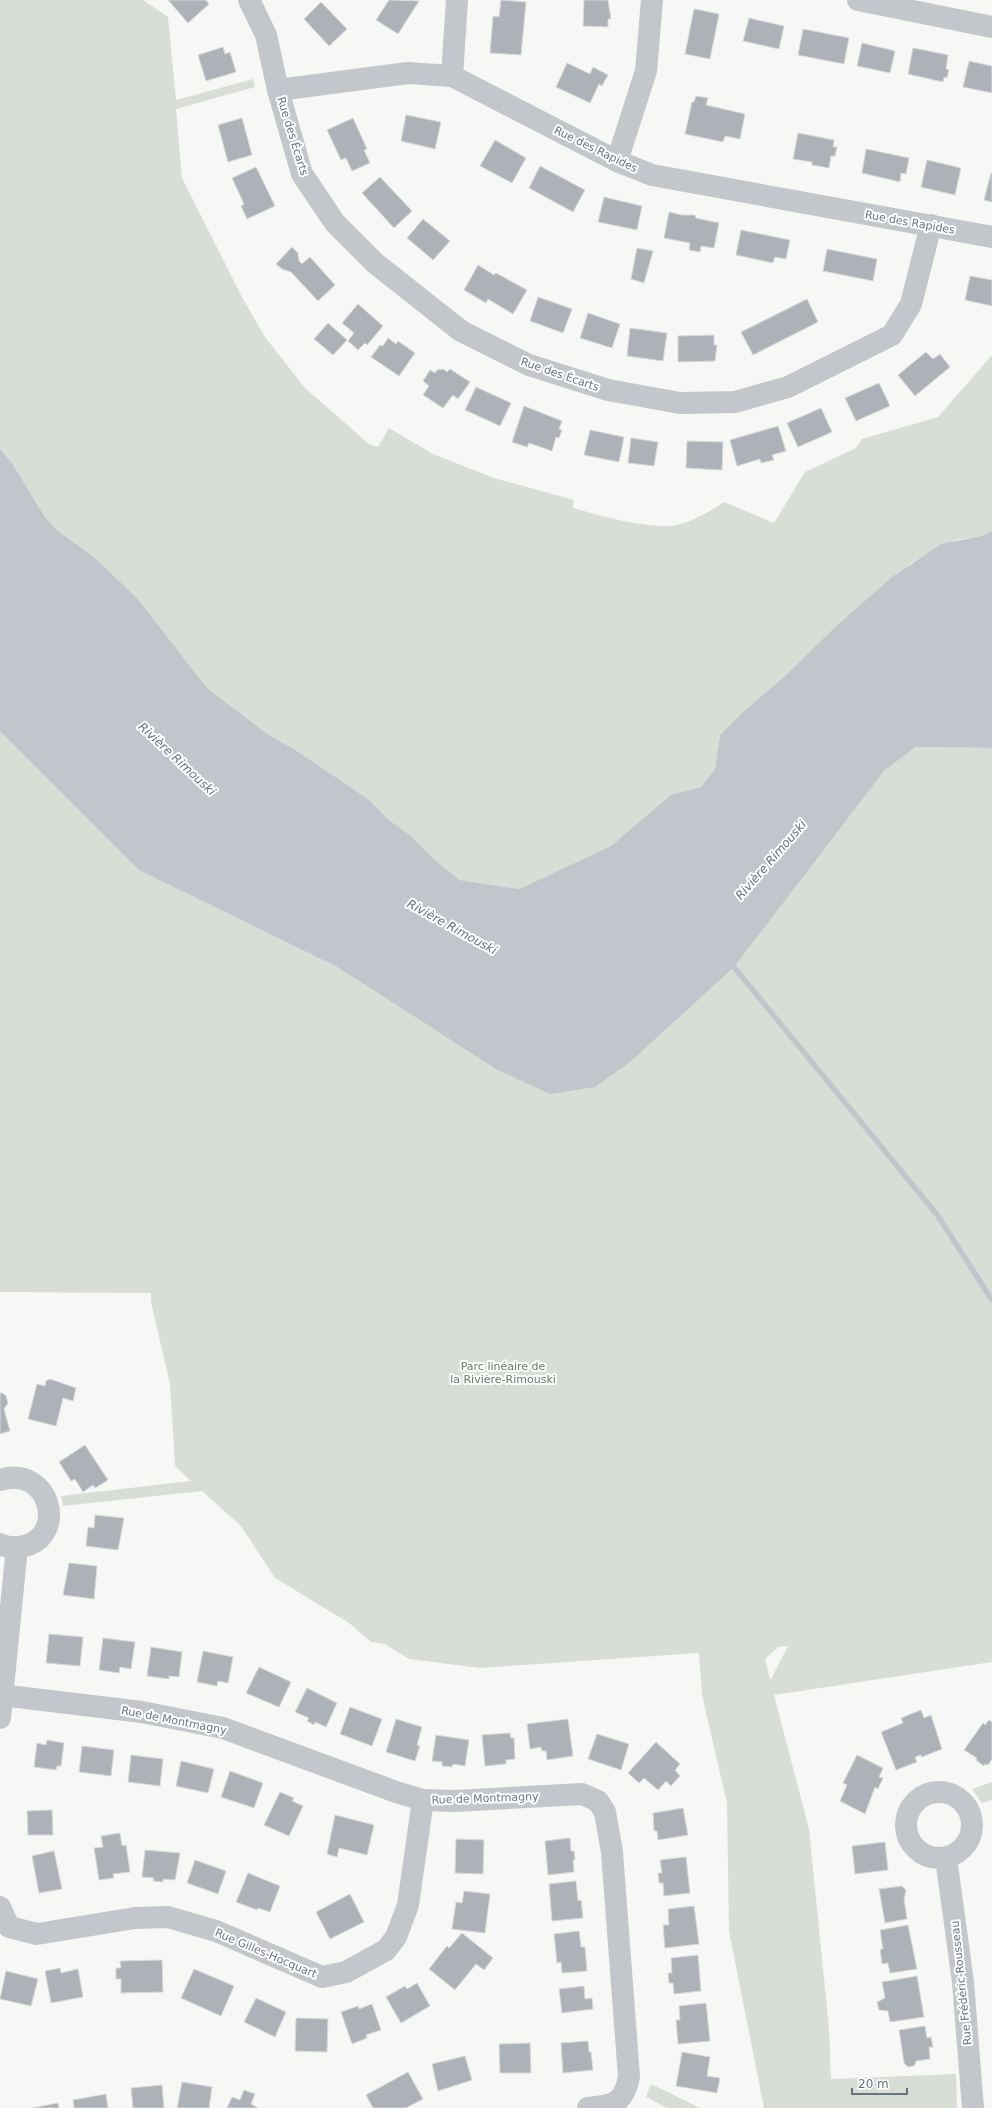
<svg xmlns="http://www.w3.org/2000/svg" width="992" height="2108" viewBox="0 0 992 2108" font-family="'DejaVu Sans',sans-serif">
	<rect width="100%" height="100%" fill="#f7f7f5"/>
	<g fill="#d8ded6" fill-rule="evenodd">
		<path d="M 0,0 L 143,0 L 168,17 L 176,100 L 253,79 L 255,87 L 176,109 L 182,178 L 243,299 L 265,337 L 305,388 L 369,444 L 378,447 L 389,428 L 433,454 L 494,478 L 574,500 L 573,508 C 602,516 636,526 666,526 C 683,527 710,512 724,502 L 774,523 L 805,472 L 856,448 L 862,439 L 938,417 L 992,355 L 992,531 L 981,536 L 956,540 L 911,563 L 833,629 L 787,674 L 743,712 L 720,735 L 715,769 L 701,787 L 671,796 L 611,846 L 519,889 L 460,880 L 435,860 L 410,835 L 389,820 L 368,799 L 294,749 L 269,735 L 207,688 L 138,599 L 93,556 L 58,531 L 45,517 L 12,463 L 0,449 Z"/>
		<path d="M 0,721 L 182,891 L 337,967 L 432,1028 L 837,832 L 884,771 L 916,747 L 992,748 L 992,1662 L 774,1695 L 809,1829 L 829,2028 L 831,2079 L 956,2074 L 957,2108 L 764,2108 L 729,1931 L 727,1803 L 702,1695 L 699,1653 L 480,1668 L 409,1659 L 385,1644 L 371,1642 L 349,1623 L 275,1578 L 241,1526 L 202,1491 L 63,1506 L 61,1496 L 191,1481 L 175,1466 L 170,1384 L 151,1302 L 151,1293 L 0,1292 ZM 788,1646 L 771,1679 L 770,1679 L 765,1659 L 778,1647 Z"/>
		<polygon points="992,1782 992,1800 982,1803 972,1789"/>
		<polygon points="651,2084 700,2108 667,2108 646,2097"/>
	</g>
	<polygon fill="#c0c6cc" points="0,449 12,463 45,517 58,531 93,556 138,599 207,688 269,735 294,749 368,799 389,820 410,835 435,860 460,880 519,889 611,846 671,795 701,787 715,769 720,735 743,712 787,674 833,629 892,577 941,544 981,536 992,531 992,748 916,747 884,771 734,967 630,1062 595,1087 550,1094 496,1069 337,967 139,870 0,731"/>
	<g fill="none" stroke-linecap="round" stroke-linejoin="round">
		<polyline stroke="#c0c6cc" stroke-width="5.5" points="734,967 938,1216 992,1300"/>
	</g>
	<g fill="#adb2b8" stroke="#d9d9d7">
		<polygon points="168,0 206,0 209,4 188,23"/>
		<polygon points="389,0 419,1 398,34 376,20"/>
		<polygon points="501,0 526,2 521,55 490,53 493,16 499,17"/>
		<polygon points="584,0 608,0 611,19 608,19 608,27 583,26"/>
		<polygon points="321,2 347,29 329,46 304,19"/>
		<polygon points="694,9 719,14 710,59 685,54"/>
		<polygon points="749,18 784,26 779,49 743,41"/>
		<polygon points="803,29 849,38 844,64 798,55"/>
		<polygon points="862,43 895,51 890,73 857,66"/>
		<polygon points="223,47 225,54 230,52 236,72 206,81 198,55"/>
		<polygon points="913,48 948,55 946,69 949,70 947,78 944,77 943,82 908,74"/>
		<polygon points="969,61 992,66 992,93 963,87"/>
		<polygon points="567,63 590,74 593,67 608,75 602,86 599,84 590,103 556,87"/>
		<polygon points="696,96 708,98 706,105 745,114 740,139 725,136 723,142 685,134 692,102 694,102"/>
		<polygon points="406,115 441,122 435,149 401,141"/>
		<polygon points="242,118 252,155 228,162 218,125"/>
		<polygon points="353,118 367,149 364,150 370,163 352,171 346,158 341,160 327,130"/>
		<polygon points="798,133 834,140 833,147 837,147 835,156 831,156 829,168 812,165 812,162 793,159"/>
		<polygon points="495,140 526,158 512,183 480,166"/>
		<polygon points="866,149 909,158 906,174 901,173 900,182 862,173"/>
		<polygon points="927,160 961,168 955,195 921,187"/>
		<polygon points="540,166 585,190 573,212 529,188"/>
		<polygon points="256,167 275,206 247,219 241,206 244,204 232,178"/>
		<polygon points="991,173 992,173 992,202 984,200"/>
		<polygon points="380,177 412,211 394,228 362,193"/>
		<polygon points="604,197 642,206 637,230 598,222"/>
		<polygon points="669,212 682,215 695,215 696,218 719,223 714,248 701,246 700,252 689,250 690,243 664,238"/>
		<polygon points="423,219 450,241 433,260 407,238"/>
		<polygon points="741,230 790,240 786,259 775,257 773,263 736,255"/>
		<polygon points="292,247 298,253 299,261 302,264 310,257 335,285 318,301 291,272 282,269 276,264"/>
		<polygon points="637,248 653,251 644,283 631,279"/>
		<polygon points="827,249 877,259 873,281 823,271"/>
		<polygon points="478,265 494,275 496,273 527,290 513,314 488,299 486,303 464,290"/>
		<polygon points="970,276 992,280 992,306 965,300"/>
		<polygon points="538,297 572,309 563,333 530,321"/>
		<polygon points="807,299 818,322 753,355 741,332"/>
		<polygon points="358,304 383,326 367,345 365,343 358,350 348,341 354,333 342,323"/>
		<polygon points="588,313 620,324 612,348 580,338"/>
		<polygon points="328,323 347,340 333,355 314,339"/>
		<polygon points="630,328 667,333 663,361 627,356"/>
		<polygon points="714,335 714,345 717,345 715,361 678,362 678,336"/>
		<polygon points="388,338 396,344 398,341 415,353 399,376 371,357 380,345 383,346"/>
		<polygon points="926,352 933,359 940,354 950,367 915,396 898,375"/>
		<polygon points="443,369 447,372 450,369 470,382 458,399 453,395 443,408 423,395 429,386 423,381 430,370 435,373 437,370"/>
		<polygon points="879,383 890,406 856,421 845,398"/>
		<polygon points="476,387 511,403 500,426 465,410"/>
		<polygon points="524,406 562,421 559,429 562,430 559,438 556,437 552,451 529,443 527,447 512,442"/>
		<polygon points="821,408 832,432 798,447 787,423"/>
		<polygon points="778,426 786,451 772,455 774,460 761,463 760,459 737,466 730,440"/>
		<polygon points="590,430 624,437 619,462 584,455"/>
		<polygon points="631,438 658,442 654,466 628,463"/>
		<polygon points="687,441 723,442 722,470 686,468"/>
		<polygon points="50,1379 76,1388 73,1401 63,1398 56,1426 28,1419 37,1384 45,1386 46,1381"/>
		<polygon points="0,1393 2,1393 6,1396 8,1403 4,1409 10,1431 0,1434"/>
		<polygon points="85,1445 108,1480 95,1488 93,1485 83,1492 75,1479 71,1481 59,1462"/>
		<polygon points="95,1515 124,1518 118,1550 86,1546 88,1527 94,1528"/>
		<polygon points="69,1563 97,1566 94,1599 63,1595"/>
		<polygon points="49,1634 83,1637 80,1666 46,1663"/>
		<polygon points="103,1638 135,1642 131,1669 120,1667 119,1673 99,1670"/>
		<polygon points="151,1647 182,1652 179,1677 169,1676 169,1679 147,1676"/>
		<polygon points="203,1651 233,1657 228,1683 218,1681 217,1686 197,1682"/>
		<polygon points="259,1667 291,1682 279,1707 246,1693"/>
		<polygon points="307,1688 337,1703 326,1727 315,1722 314,1725 307,1721 309,1718 295,1712"/>
		<polygon points="350,1707 382,1719 372,1746 340,1734"/>
		<polygon points="921,1710 924,1718 931,1715 942,1749 922,1757 921,1755 915,1757 917,1762 896,1770 881,1732 903,1723 901,1718"/>
		<polygon points="396,1719 422,1727 417,1745 420,1746 415,1761 386,1752"/>
		<polygon points="568,1719 573,1756 547,1760 546,1751 542,1751 541,1747 530,1749 527,1724"/>
		<polygon points="989,1720 992,1722 992,1759 988,1765 985,1764 984,1766 976,1760 977,1758 964,1750 983,1723 985,1725"/>
		<polygon points="510,1733 511,1738 514,1738 515,1759 506,1760 506,1764 485,1766 482,1735"/>
		<polygon points="597,1734 629,1744 621,1770 588,1759"/>
		<polygon points="436,1735 469,1740 465,1766 453,1764 452,1767 442,1766 442,1762 432,1761"/>
		<polygon points="47,1740 64,1743 61,1766 57,1766 56,1770 34,1767 37,1743 46,1745"/>
		<polygon points="656,1742 680,1764 675,1770 680,1776 671,1786 666,1781 658,1790 644,1778 639,1783 628,1773"/>
		<polygon points="82,1746 114,1750 111,1776 79,1772"/>
		<polygon points="131,1755 163,1759 160,1786 128,1782"/>
		<polygon points="857,1755 883,1768 879,1777 883,1778 878,1789 875,1787 865,1814 840,1801 847,1785 843,1783"/>
		<polygon points="181,1761 214,1769 208,1793 176,1786"/>
		<polygon points="230,1771 263,1783 254,1808 221,1797"/>
		<polygon points="280,1792 294,1798 292,1801 303,1806 289,1836 264,1825"/>
		<polygon points="683,1808 688,1835 658,1840 657,1831 654,1831 653,1813"/>
		<polygon points="52,1810 53,1835 28,1835 27,1811"/>
		<polygon points="335,1815 374,1825 367,1855 339,1848 337,1857 327,1854"/>
		<polygon points="120,1833 122,1846 126,1845 130,1872 113,1874 114,1878 99,1880 94,1848 103,1847 101,1836"/>
		<polygon points="570,1838 571,1851 574,1851 575,1860 573,1860 574,1872 548,1875 545,1841"/>
		<polygon points="456,1839 484,1840 483,1874 455,1873"/>
		<polygon points="885,1842 888,1870 855,1874 852,1846"/>
		<polygon points="145,1850 180,1853 175,1880 163,1879 163,1882 153,1881 154,1878 142,1877"/>
		<polygon points="54,1851 62,1889 39,1893 32,1856"/>
		<polygon points="686,1857 690,1893 664,1896 663,1883 659,1883 658,1873 662,1873 660,1860"/>
		<polygon points="195,1860 226,1871 218,1894 187,1883"/>
		<polygon points="248,1873 280,1886 270,1912 258,1908 257,1910 236,1902"/>
		<polygon points="576,1881 578,1901 581,1900 583,1918 552,1921 549,1884"/>
		<polygon points="902,1886 906,1890 904,1899 907,1919 885,1923 879,1889"/>
		<polygon points="464,1891 490,1894 485,1933 452,1929 456,1902 462,1903"/>
		<polygon points="350,1894 364,1922 330,1939 316,1912"/>
		<polygon points="694,1906 699,1944 665,1948 663,1925 669,1925 668,1909"/>
		<polygon points="908,1925 917,1969 890,1973 888,1963 882,1964 880,1949 883,1949 880,1930"/>
		<polygon points="579,1931 581,1947 585,1947 587,1971 562,1973 561,1962 557,1963 554,1934"/>
		<polygon points="462,1933 493,1958 484,1970 476,1964 455,1990 429,1969 447,1946 449,1948"/>
		<polygon points="698,1955 701,1991 674,1994 673,1983 669,1983 668,1973 672,1973 671,1958"/>
		<polygon points="162,1960 163,1992 121,1993 121,1979 116,1979 116,1968 121,1968 120,1961"/>
		<polygon points="60,1968 61,1973 78,1969 83,1997 51,2003 45,1971"/>
		<polygon points="194,1969 234,1986 221,2016 181,1998"/>
		<polygon points="6,1971 38,1979 31,2006 0,1999"/>
		<polygon points="917,1976 924,2017 890,2022 888,2011 879,2010 877,2002 885,1998 882,1982"/>
		<polygon points="417,1983 430,2006 401,2023 386,1997 405,1986 407,1989"/>
		<polygon points="584,1986 585,1999 592,1998 593,2009 562,2013 559,1989"/>
		<polygon points="256,1998 286,2012 275,2037 244,2022"/>
		<polygon points="706,2003 710,2041 678,2044 676,2020 680,2020 679,2006"/>
		<polygon points="372,2004 381,2030 366,2035 367,2038 352,2044 341,2012 358,2006 359,2009"/>
		<polygon points="296,2018 328,2019 327,2052 295,2051"/>
		<polygon points="925,2026 927,2038 931,2037 933,2047 929,2047 930,2059 916,2061 914,2066 908,2067 904,2063 899,2030"/>
		<polygon points="588,2041 589,2052 591,2052 593,2070 563,2073 561,2043"/>
		<polygon points="530,2043 531,2073 500,2073 499,2044"/>
		<polygon points="682,2052 710,2057 707,2076 720,2078 717,2093 676,2086"/>
		<polygon points="465,2056 472,2080 438,2091 432,2064"/>
		<polygon points="408,2072 423,2099 406,2108 373,2108 366,2095"/>
		<polygon points="182,2082 212,2087 209,2108 177,2108"/>
		<polygon points="162,2085 164,2108 133,2108 131,2088"/>
		<polygon points="244,2090 255,2094 251,2104 258,2108 227,2108 232,2097 240,2100"/>
		<polygon points="106,2094 108,2108 74,2108 73,2100"/>
		<polygon points="58,2103 59,2108 31,2108"/>
	</g>
	<g fill="none" stroke-linecap="round" stroke-linejoin="round">
		<g stroke="#c3c6ca" stroke-width="22">
			<polyline points="249,0 266,35 278,90 302,174 335,223 375,263 461,331 529,365 608,390 680,403 735,402 788,387 892,335 911,304 931,225"/>
			<polyline points="858,0 992,27"/>
			<polyline points="452,76 457,0"/>
			<polyline points="278,90 408,73 452,76 617,161 652,175 992,237"/>
			<polyline points="617,161 646,71 652,0"/>
			<path d="M 0,1480 C 50,1464 68,1536 24,1546 C 16,1548 8,1548 0,1544"/>
			<path d="M 0,1695 L 142,1712 L 223,1728 L 396,1792 L 423,1800 L 455,1801 L 582,1794 L 598,1801 L 605,1812 L 612,1852 L 629,2077 C 624,2103 614,2106 588,2108"/>
			<polyline points="0,1718 17,1547"/>
			<circle cx="939" cy="1825" r="33"/>
			<polyline points="946,1858 963,1982 973,2108"/>
			<polyline points="0,1907 9,1927 37,1934 135,1918 168,1917 216,1931 322,1977 346,1972 386,1950 396,1937 408,1905 423,1800"/>
		</g>
	</g>
	<g text-anchor="middle" stroke-width="4" stroke-linejoin="round" paint-order="stroke">
		<g font-size="11" fill="#697383" stroke="#fff">
			<text transform="translate(293 136) rotate(73)" y="4">Rue des Écarts</text>
			<text transform="translate(596 149) rotate(26)" y="4">Rue des Rapides</text>
			<text transform="translate(910 222) rotate(10)" y="4">Rue des Rapides</text>
			<text transform="translate(560 374) rotate(19)" y="4">Rue des Écarts</text>
			<text transform="translate(174 1720) rotate(11)" y="4">Rue de Montmagny</text>
			<text transform="translate(485 1798) rotate(-2)" y="4">Rue de Montmagny</text>
			<text transform="translate(266 1953) rotate(23)" y="4">Rue Gilles-Hocquart</text>
			<text transform="translate(961 1983) rotate(-96)" y="4">Rue Frédéric-Rousseau</text>
		</g>
		<g font-size="11" fill="#687b67" stroke="#fff">
			<text x="503" y="1370">Parc linéaire de<tspan x="503" dy="13">la Rivière-Rimouski</tspan></text>
		</g>
		<g font-size="12" font-style="italic" fill="#65737f" stroke="#fff">
			<text transform="translate(177 759) rotate(43)" y="4">Rivière Rimouski</text>
			<text transform="translate(771 860) rotate(-49)" y="4">Rivière Rimouski</text>
			<text transform="translate(452 927) rotate(29)" y="4">Rivière Rimouski</text>
		</g>
	</g>
	<path d="M852 2088v6h55v-6" fill="none" stroke="#697383" stroke-width="2"/>
	<text x="858" y="2088" font-size="12" fill="#697383" stroke="#ffffff" stroke-width="3" paint-order="stroke">20 m</text>
</svg>
